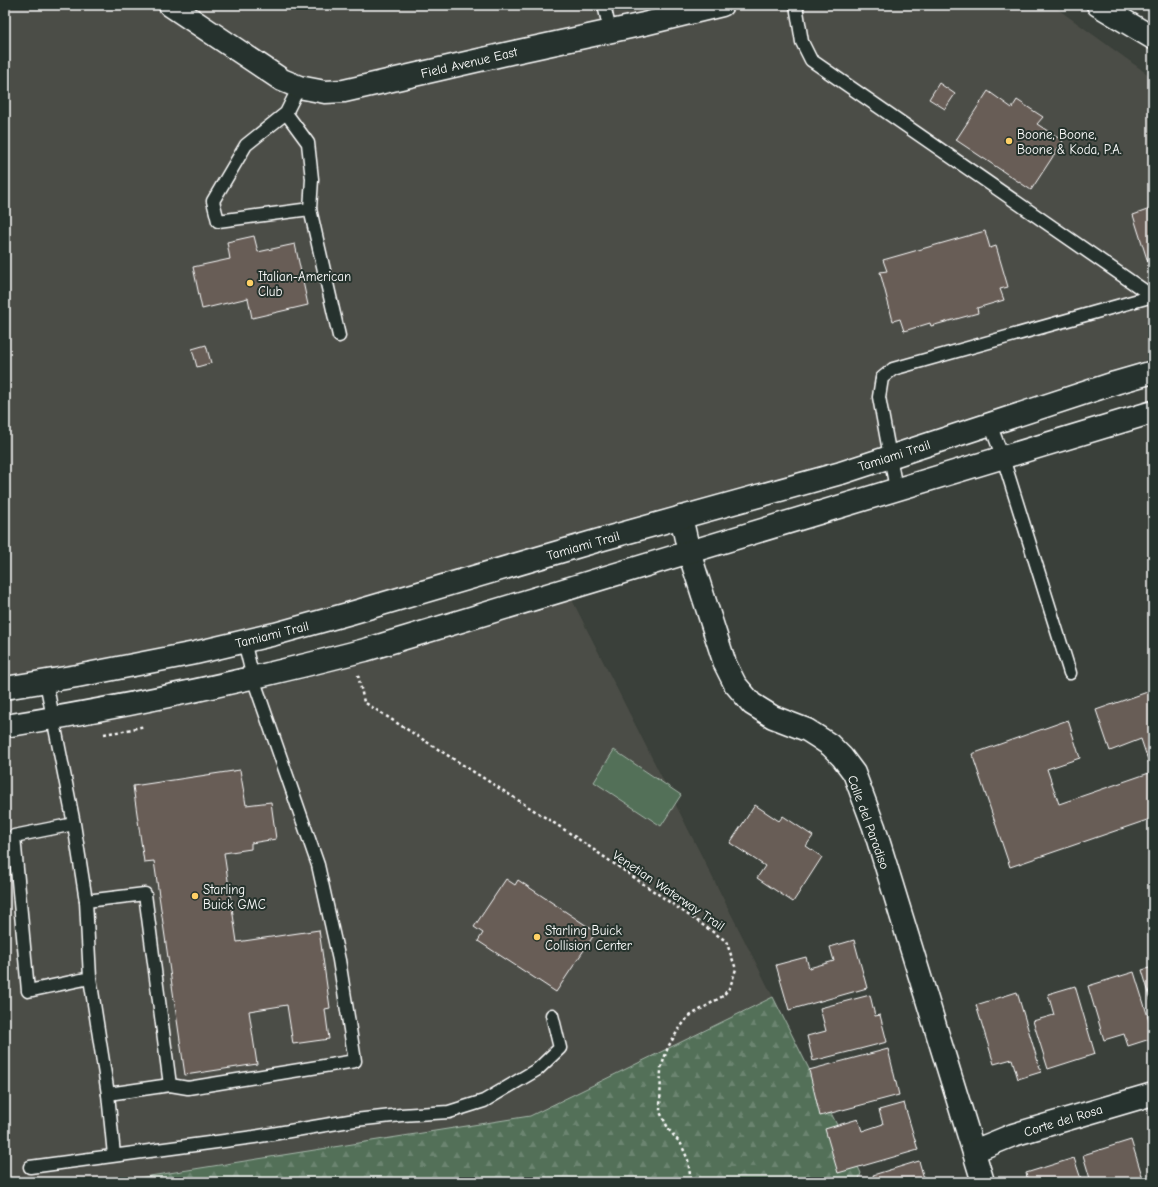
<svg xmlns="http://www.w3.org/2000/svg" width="1158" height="1187" viewBox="0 0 1158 1187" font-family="'Comic Neue',sans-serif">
	<defs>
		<pattern id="forest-firs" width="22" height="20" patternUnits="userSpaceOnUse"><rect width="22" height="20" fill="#527058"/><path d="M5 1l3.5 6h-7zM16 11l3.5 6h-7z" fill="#6c8571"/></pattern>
	</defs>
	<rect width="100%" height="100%" fill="#3a403a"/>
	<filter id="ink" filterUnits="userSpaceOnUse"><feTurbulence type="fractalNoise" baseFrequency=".025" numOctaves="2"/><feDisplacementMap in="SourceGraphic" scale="8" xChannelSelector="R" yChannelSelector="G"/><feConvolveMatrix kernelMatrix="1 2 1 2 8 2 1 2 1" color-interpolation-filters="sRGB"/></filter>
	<g filter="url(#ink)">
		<g fill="#4c4d47">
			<polygon points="5,5 1052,5 1153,78 1153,358 1110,371 836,461 598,527 347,602 271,622 191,641 33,672 5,675"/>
			<polygon points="572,600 773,997 530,1116 112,1182 5,1182 5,739 70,728 229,696 308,678 369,661"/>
		</g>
		<polygon fill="url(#forest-firs)" stroke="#a8b8ac" points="773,997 861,1173 858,1182 112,1182 530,1116"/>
		<polygon fill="#527058" stroke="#a8b8ac" points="614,750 681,795 661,826 594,782"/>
		<g fill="#685d57" stroke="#fff">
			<polygon points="939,83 955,94 945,109 929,99"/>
			<polygon points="988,91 1012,108 1017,100 1043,117 1037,124 1063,141 1031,190 956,140"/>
			<polygon points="1153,208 1153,278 1133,215"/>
			<polygon points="985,231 990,248 996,246 1008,287 1000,289 1004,300 977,308 978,313 931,326 930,323 904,331 900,319 893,321 880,272 887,271 883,260"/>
			<polygon points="254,236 258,252 295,244 308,305 252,318 248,298 202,309 193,267 230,259 227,242"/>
			<polygon points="206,345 211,363 197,367 192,349"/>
			<polygon points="1153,690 1153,818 1010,867 972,754 1068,720 1080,758 1047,769 1059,804 1152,772 1141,739 1110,751 1096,710"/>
			<polygon points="240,770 246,805 271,802 276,839 251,843 251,849 224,853 237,942 319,930 330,1008 325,1009 329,1039 293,1044 287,1005 249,1011 257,1064 185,1075 154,861 144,862 133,786"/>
			<polygon points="755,805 779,821 783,816 813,836 806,846 822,857 793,902 757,878 765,866 730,843"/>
			<polygon points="506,879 515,885 518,880 596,932 556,992 478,941 483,933 474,927"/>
			<polygon points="854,940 867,988 789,1010 776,965 806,957 809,968 834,961 830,947"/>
			<polygon points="1153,967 1153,1007 1142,970"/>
			<polygon points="1134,972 1153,1033 1153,1038 1128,1046 1124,1034 1104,1040 1088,986"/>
			<polygon points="1075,986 1095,1054 1048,1069 1033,1021 1054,1015 1048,994"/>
			<polygon points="1017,992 1041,1072 1018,1079 1012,1059 994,1064 976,1005"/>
			<polygon points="870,995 875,1016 880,1015 887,1042 813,1061 807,1036 826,1031 820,1008"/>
			<polygon points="888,1049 899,1095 820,1116 809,1070"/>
			<polygon points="904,1103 918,1150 838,1173 825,1129 858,1119 862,1131 883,1124 879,1110"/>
			<polygon points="1131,1140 1144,1182 1091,1182 1083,1155"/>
			<polygon points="1074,1158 1082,1182 1028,1182 1026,1173"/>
			<polygon points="919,1161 925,1182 875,1182 873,1175"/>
		</g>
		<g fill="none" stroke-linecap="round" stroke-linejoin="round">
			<g stroke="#fff" stroke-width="15">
				<g id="service">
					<polyline points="604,5 610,31"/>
					<polyline points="796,5 802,42 811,60 1152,296"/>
					<polyline points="286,113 308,143 312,179 310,209 218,221 213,201 246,145 286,113 299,87"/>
					<polyline points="310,209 339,336"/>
					<polyline points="990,424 1003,458 1070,673"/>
					<polyline points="896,489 879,397 882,378 893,369 1153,296"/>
					<polyline points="46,682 74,824 86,901 90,978 28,991 14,836 74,824"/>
					<polyline points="86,901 145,894 170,1085 188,1088 355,1061 339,960 318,865 253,678 244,641"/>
					<polyline points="90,978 108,1094 170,1085"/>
					<polyline points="108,1094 114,1155"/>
					<polyline points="30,1167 254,1137 355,1120 401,1115 449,1112 484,1101 538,1069 560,1048 552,1015"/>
				</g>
			</g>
			<g stroke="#fff" stroke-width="25">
				<g id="minor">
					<polyline points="170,5 282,80 299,87 325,92 344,91 510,53 644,24 722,5"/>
					<polyline points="681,517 689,552 725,664 735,684 752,704 773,717 807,730 818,737 830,745 842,757 854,773 874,827 983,1182"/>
					<polyline points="974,1151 1013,1135 1153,1094"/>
				</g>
			</g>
			<g stroke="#fff" stroke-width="25">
				<polyline id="tertiary" points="1098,5 1153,38"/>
			</g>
			<g stroke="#fff" stroke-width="25">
				<g id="primary">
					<polyline points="5,688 77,676 195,653 275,634 351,613 603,539 841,473 1115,383 1153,372"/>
					<path d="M 5,726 C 126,707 246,681 365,650 L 1153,412"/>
				</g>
			</g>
			<g stroke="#fff" stroke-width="2.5" stroke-dasharray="3 3" stroke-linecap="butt">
				<polyline points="358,675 364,702 568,832 726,941 736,969 730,987 723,996 688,1017 677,1032 668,1047 661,1068 660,1112 669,1130 681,1144 688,1160 691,1182"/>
				<polyline points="104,734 123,731 145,726"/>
			</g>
			<use href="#service" stroke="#26332d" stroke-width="12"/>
			<use href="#minor" stroke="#26332d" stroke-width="22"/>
			<use href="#tertiary" stroke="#26332d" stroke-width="22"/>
			<use href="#primary" stroke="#26332d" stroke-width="22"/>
		</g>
	</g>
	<g fill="#ffd166" stroke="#26332d" stroke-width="1.5">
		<circle cx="1009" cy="141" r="4"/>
		<circle cx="250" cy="283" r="4"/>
		<circle cx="195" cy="896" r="4"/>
		<circle cx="537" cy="937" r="4"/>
	</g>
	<g text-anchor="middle" stroke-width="4" stroke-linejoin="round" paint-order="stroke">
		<g font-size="13" fill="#fff" stroke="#26332d">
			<text transform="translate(469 62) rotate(-13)" y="5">Field Avenue East</text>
			<text transform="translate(894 455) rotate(-18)" y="5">Tamiami Trail</text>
			<text transform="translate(583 545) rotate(-16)" y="5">Tamiami Trail</text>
			<text transform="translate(272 634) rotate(-14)" y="5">Tamiami Trail</text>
			<text transform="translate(869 822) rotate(70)" y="5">Calle del Paradiso</text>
			<text transform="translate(669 890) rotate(34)" y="5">Venetian Waterway Trail</text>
			<text transform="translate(1063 1120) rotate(-17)" y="5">Corte del Rosa</text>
		</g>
		<g font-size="13" fill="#fff" stroke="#26332d" text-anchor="start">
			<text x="1017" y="139">Boone, Boone,<tspan x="1017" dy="15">Boone &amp; Koda, P.A.</tspan></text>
			<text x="258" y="281">Italian-American<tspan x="258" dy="15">Club</tspan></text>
			<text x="203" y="894">Starling<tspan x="203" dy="15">Buick GMC</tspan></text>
			<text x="545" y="935">Starling Buick<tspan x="545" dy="15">Collision Center</tspan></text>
		</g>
	</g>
	<rect width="1158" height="1187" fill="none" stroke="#26332d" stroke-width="20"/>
	<rect x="10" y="10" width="1138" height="1167" fill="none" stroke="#fff" stroke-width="1.5" filter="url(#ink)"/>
</svg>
